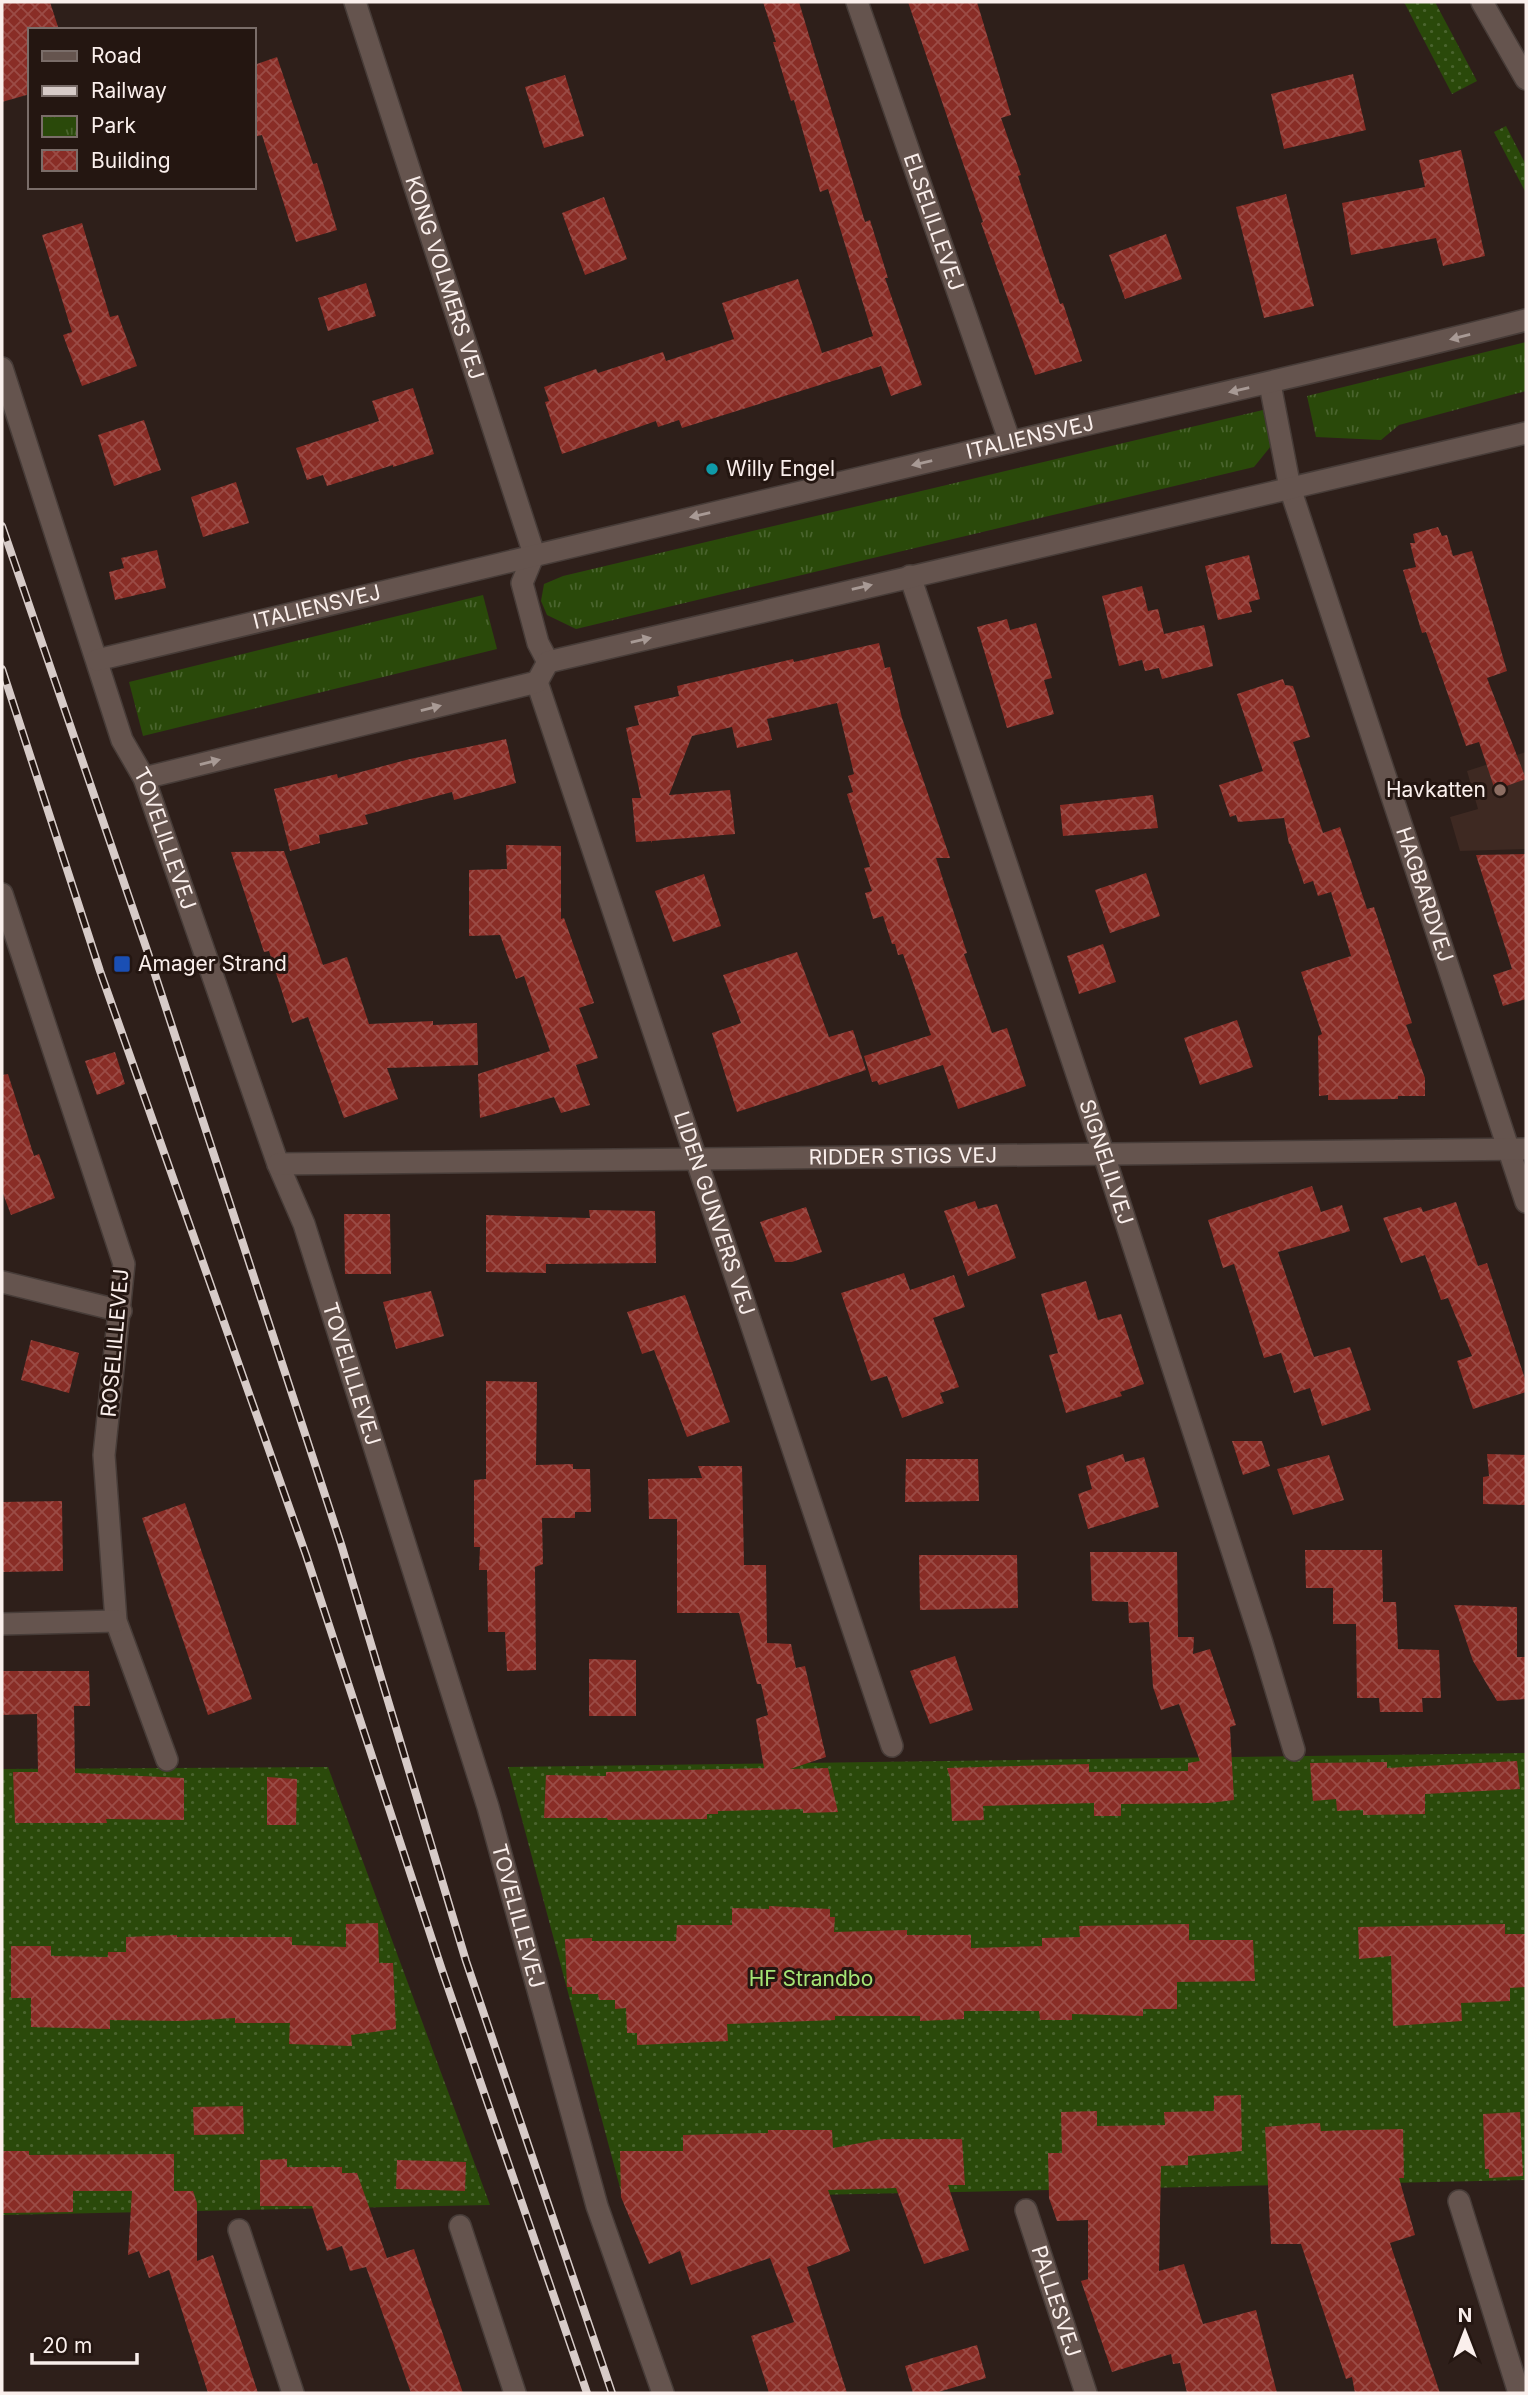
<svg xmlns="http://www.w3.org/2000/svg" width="1528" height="2395" viewBox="0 0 1528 2395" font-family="Inter,sans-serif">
	<defs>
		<pattern id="grass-dots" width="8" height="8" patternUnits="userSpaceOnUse" patternTransform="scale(1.75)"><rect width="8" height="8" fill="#2a490a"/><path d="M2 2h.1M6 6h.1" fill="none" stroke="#4a642e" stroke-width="1.8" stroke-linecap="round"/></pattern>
		<pattern id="park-tufts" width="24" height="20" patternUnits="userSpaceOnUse" patternTransform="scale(1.75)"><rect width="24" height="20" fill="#2a490a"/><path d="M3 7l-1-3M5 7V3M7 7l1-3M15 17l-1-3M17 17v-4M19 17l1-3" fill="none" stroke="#4a642e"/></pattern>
		<pattern id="building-cross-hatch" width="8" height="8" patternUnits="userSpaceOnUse" patternTransform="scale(1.75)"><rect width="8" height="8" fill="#892d26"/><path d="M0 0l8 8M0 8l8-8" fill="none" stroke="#9b4c46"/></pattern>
	</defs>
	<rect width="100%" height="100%" fill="#2e1f1a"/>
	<polygon fill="#3e2922" points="1526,752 1526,849 1460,851 1450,817 1478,809 1467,771"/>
	<g fill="url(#grass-dots)">
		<polygon points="1404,2 1435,2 1477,81 1452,94"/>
		<polygon points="1506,126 1526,165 1526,193 1494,132"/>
		<polygon points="1526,1753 1526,2180 623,2199 508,1767"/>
		<polygon points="328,1767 490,2205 2,2215 2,1769"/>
	</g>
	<g fill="url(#park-tufts)">
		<polygon points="1526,342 1526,391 1399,425 1381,440 1316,437 1307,396"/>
		<polygon points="1263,410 1271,446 1254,467 576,629 547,615 541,601 544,584 563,576"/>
		<polygon points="483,595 497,649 143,736 129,682"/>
	</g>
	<g fill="url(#building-cross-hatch)">
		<polygon points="2,2 50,2 59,30 30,30 30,94 2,102"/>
		<polygon points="763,2 799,2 865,222 870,220 888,278 885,278 922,385 891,396 881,366 682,428 679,420 658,427 656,421 562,454 545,402 549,401 544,387 596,369 598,373 663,352 666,361 734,339 722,303 798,279 822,353 873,336 828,189 820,192 794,100 791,101 773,42 776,42"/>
		<polygon points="908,2 977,2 1011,115 1001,118 1021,175 1018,176 1060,304 1063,303 1082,361 1035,375 981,223 983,222"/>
		<polygon points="277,57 313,164 317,163 337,230 296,242 262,135 254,137 254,65"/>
		<polygon points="1353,74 1366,130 1284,149 1271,94"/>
		<polygon points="565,75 584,136 544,148 525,87"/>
		<polygon points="1461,150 1485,256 1443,266 1436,238 1351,255 1342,203 1425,187 1419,160"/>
		<polygon points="1286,194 1314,306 1264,318 1236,207"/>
		<polygon points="604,197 627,259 585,275 562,213"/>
		<polygon points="82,223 110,317 118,315 137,366 82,386 63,335 72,332 42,235"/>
		<polygon points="1166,234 1182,279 1125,299 1109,255"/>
		<polygon points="366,283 376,316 328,331 318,298"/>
		<polygon points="413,388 434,454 393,467 393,465 327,486 323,475 307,480 296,448 379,421 372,401"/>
		<polygon points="144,420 161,470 114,486 98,435"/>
		<polygon points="236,482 249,523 203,537 191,497"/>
		<polygon points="1438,527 1442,536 1447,535 1453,556 1472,551 1507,671 1487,678 1526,779 1495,790 1479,742 1466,746 1426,632 1422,633 1403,570 1416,567 1410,543 1415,543 1413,534"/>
		<polygon points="157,550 166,588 115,600 109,572 124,568 121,558"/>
		<polygon points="1249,555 1260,599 1249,602 1252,612 1218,620 1205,566"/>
		<polygon points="1142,586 1148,611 1158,609 1164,634 1204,625 1213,666 1162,679 1159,668 1145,671 1142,660 1119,666 1102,596"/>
		<polygon points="1007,619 1010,630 1036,623 1052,678 1044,680 1054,714 1007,728 977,627"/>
		<polygon points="879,643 885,668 890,667 902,718 950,858 936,858 967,953 964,954 992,1033 1007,1028 1026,1086 958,1109 943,1065 879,1085 877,1081 872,1082 864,1056 931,1035 903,954 898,955 895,944 892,944 883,916 873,919 865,893 872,891 864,868 870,867 847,794 853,792 848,776 854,774 837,703 767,719 772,740 737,748 732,727 692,736 669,795 730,790 735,834 652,841 651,843 651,841 636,842 632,798 641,798 626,728 639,725 634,706 679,696 677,686 793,659 794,662"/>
		<polygon points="1283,679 1285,685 1293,686 1310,737 1293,742 1323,833 1340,827 1367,909 1374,907 1412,1023 1406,1025 1425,1078 1425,1096 1398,1096 1398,1099 1328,1100 1328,1095 1319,1096 1318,1036 1322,1034 1301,972 1351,956 1331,892 1318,896 1313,881 1304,884 1290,844 1289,844 1284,818 1238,822 1236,815 1230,817 1219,785 1263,771 1237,694"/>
		<polygon points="506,739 516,783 454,800 452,792 365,815 368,824 319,835 320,843 290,851 274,789 337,774 338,778 410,759"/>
		<polygon points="1153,795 1158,828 1063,836 1060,805"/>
		<polygon points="506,845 561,846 561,919 564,918 594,1003 579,1008 598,1058 576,1065 590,1105 561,1113 554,1097 480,1118 478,1074 550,1051 524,976 516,979 500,935 469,936 469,870 507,869"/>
		<polygon points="284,851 323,965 347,957 369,1024 433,1021 433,1025 477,1023 478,1065 387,1068 398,1099 344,1118 308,1017 292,1023 269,951 264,952 231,852"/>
		<polygon points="1526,854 1526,999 1503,1006 1493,975 1512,969 1476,855"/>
		<polygon points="1146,873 1160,916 1110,933 1095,890"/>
		<polygon points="704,874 721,926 673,942 655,891"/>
		<polygon points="1103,944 1116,982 1079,994 1067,956"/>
		<polygon points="797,952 829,1037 853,1030 866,1070 737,1112 712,1033 741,1023 723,975"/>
		<polygon points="1237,1020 1253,1067 1200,1085 1184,1038"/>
		<polygon points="115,1052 125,1084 97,1095 85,1061"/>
		<polygon points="8,1074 34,1156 39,1154 55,1198 11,1215 2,1191 2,1075"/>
		<polygon points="1312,1186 1321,1212 1342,1205 1350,1231 1278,1252 1314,1357 1350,1347 1371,1410 1322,1426 1310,1388 1294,1393 1281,1353 1264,1358 1234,1264 1223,1268 1208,1220"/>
		<polygon points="975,1201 978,1209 997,1204 1016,1258 968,1276 944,1211"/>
		<polygon points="1456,1202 1478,1266 1487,1263 1526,1382 1526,1392 1473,1409 1457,1361 1472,1356 1448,1298 1441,1300 1425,1255 1401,1263 1383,1218 1421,1207 1423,1212"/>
		<polygon points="806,1207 822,1252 792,1262 775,1262 760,1222"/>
		<polygon points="589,1210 655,1211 656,1263 546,1264 546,1273 486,1272 486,1215 590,1218"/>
		<polygon points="344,1214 390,1214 391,1274 345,1274"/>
		<polygon points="904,1273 910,1290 954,1275 965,1307 933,1318 959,1387 940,1393 944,1403 902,1418 887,1376 871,1381 841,1293"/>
		<polygon points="1086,1281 1098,1320 1121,1314 1144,1384 1120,1392 1122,1396 1066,1413 1049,1355 1058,1353 1041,1294"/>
		<polygon points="431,1291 444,1336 396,1349 383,1302"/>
		<polygon points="685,1295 730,1422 687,1437 654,1350 642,1354 627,1312"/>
		<polygon points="31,1340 79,1353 69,1393 21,1380"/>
		<polygon points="486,1381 537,1382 536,1465 573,1464 573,1469 590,1469 591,1512 575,1512 575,1518 542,1518 543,1564 535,1567 536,1670 507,1671 505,1632 488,1632 487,1570 479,1570 480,1547 474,1547 474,1480 486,1479"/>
		<polygon points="1232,1441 1262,1441 1270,1466 1243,1475"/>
		<polygon points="1123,1454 1125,1462 1144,1457 1159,1507 1088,1529 1078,1494 1092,1489 1086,1466"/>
		<polygon points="1487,1454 1526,1455 1526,1505 1483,1504 1483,1477 1489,1476"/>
		<polygon points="1329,1455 1344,1500 1293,1515 1277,1469"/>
		<polygon points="906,1459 978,1459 979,1501 905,1502"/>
		<polygon points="698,1466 742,1466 744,1565 766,1565 767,1643 791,1644 796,1668 805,1666 826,1757 790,1769 828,1768 838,1812 803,1813 803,1809 718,1811 718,1814 707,1814 707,1819 608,1820 607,1818 544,1818 546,1775 606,1776 606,1772 764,1768 756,1719 768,1715 761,1684 757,1684 739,1613 677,1613 677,1519 649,1519 648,1479 702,1478"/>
		<polygon points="62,1501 63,1571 2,1572 2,1502"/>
		<polygon points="185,1503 252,1699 208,1715 142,1518"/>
		<polygon points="1305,1550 1382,1550 1383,1602 1396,1602 1398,1649 1439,1650 1441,1698 1422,1698 1423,1712 1380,1712 1379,1698 1357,1698 1356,1624 1333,1624 1333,1588 1306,1588"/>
		<polygon points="1090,1552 1177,1552 1178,1637 1194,1637 1193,1654 1210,1649 1236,1725 1230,1727 1234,1800 1209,1803 1121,1804 1121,1816 1094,1816 1094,1803 983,1806 984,1820 952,1821 950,1778 947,1768 1089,1764 1089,1772 1188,1771 1188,1763 1200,1761 1179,1704 1161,1710 1153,1687 1149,1622 1129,1623 1128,1602 1092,1601"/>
		<polygon points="919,1555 1017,1555 1018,1608 920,1610"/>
		<polygon points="1454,1605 1517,1607 1517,1657 1526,1657 1526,1699 1497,1701 1473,1661"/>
		<polygon points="955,1656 973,1710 930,1724 910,1671"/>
		<polygon points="589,1659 636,1660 636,1716 589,1716"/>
		<polygon points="2,1671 89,1671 90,1706 74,1706 75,1773 184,1778 184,1820 106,1819 107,1823 15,1823 13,1772 38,1772 37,1714 2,1715"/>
		<polygon points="1517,1761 1520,1789 1425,1794 1425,1814 1363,1815 1363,1810 1337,1811 1336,1799 1313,1801 1310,1763 1387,1762 1387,1768"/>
		<polygon points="267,1777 297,1779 296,1825 267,1825"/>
		<polygon points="769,1906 830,1909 830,1917 835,1917 834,1932 907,1930 907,1935 971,1935 971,1948 1042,1946 1042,1938 1080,1937 1079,1926 1189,1924 1189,1940 1253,1940 1255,1981 1177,1982 1177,2009 1143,2009 1143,2016 1072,2014 1072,2020 1040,2020 1039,2011 964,2011 964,2019 920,2021 920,2016 835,2016 835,2020 727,2024 728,2041 637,2045 637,2033 627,2033 626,2008 615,2009 615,2000 599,2000 598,1994 572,1994 572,1987 567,1987 565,1939 592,1938 592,1941 676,1941 677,1925 732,1925 732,1908 769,1909"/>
		<polygon points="378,1923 379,1963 393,1963 396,2029 351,2035 352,2046 289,2044 290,2023 235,2023 235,2018 182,2021 110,2020 110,2029 31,2027 31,1998 11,1998 11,1946 51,1946 51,1956 108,1957 108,1952 126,1952 126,1937 177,1935 177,1937 292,1937 292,1945 346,1947 346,1924"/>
		<polygon points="1505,1924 1505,1934 1525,1934 1526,1987 1510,1988 1510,2001 1461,2003 1462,2021 1393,2026 1391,1956 1359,1959 1358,1927"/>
		<polygon points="1241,2095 1242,2151 1188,2156 1188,2165 1161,2166 1159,2271 1184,2264 1203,2324 1256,2310 1277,2393 1187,2393 1180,2363 1173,2364 1171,2354 1112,2372 1081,2281 1088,2279 1088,2220 1057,2221 1049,2198 1048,2153 1062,2153 1061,2112 1097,2111 1097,2126 1165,2125 1164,2112 1214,2111 1214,2096"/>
		<polygon points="243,2106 244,2134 194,2135 193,2107"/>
		<polygon points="1520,2112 1523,2176 1489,2178 1489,2169 1485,2169 1483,2114"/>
		<polygon points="1316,2123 1320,2123 1321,2131 1403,2129 1404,2178 1399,2178 1415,2235 1390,2243 1440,2393 1355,2393 1352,2377 1346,2379 1301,2244 1271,2244 1265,2127"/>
		<polygon points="768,2130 832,2130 833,2148 882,2139 962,2139 965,2185 948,2185 969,2250 924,2264 896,2188 828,2190 850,2251 807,2267 847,2393 769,2393 751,2336 794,2322 770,2258 691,2285 680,2251 649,2264 621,2197 620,2151 683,2151 683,2135 768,2133"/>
		<polygon points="2,2151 29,2151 29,2155 174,2154 174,2191 193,2191 197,2203 197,2261 213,2255 258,2393 208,2393 169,2270 149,2278 139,2251 128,2255 132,2191 73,2191 73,2212 2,2213"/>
		<polygon points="287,2159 287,2167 342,2167 342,2173 357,2173 387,2258 414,2249 463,2393 411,2393 366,2267 350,2271 342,2246 327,2251 312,2206 260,2206 260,2160"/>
		<polygon points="397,2160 466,2162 465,2191 396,2189"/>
		<polygon points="977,2345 986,2378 935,2393 913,2393 905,2366"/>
	</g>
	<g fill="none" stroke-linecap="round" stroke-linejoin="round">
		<g stroke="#473c38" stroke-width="24">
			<g id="street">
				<path id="s1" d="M 355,2 L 534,554 L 522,583 L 538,643 L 548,662"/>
				<path id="s2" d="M 857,2 L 1010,442"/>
				<path id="s3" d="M 2,368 L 122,740 L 144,778 L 278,1164 L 304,1224 L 488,1807 L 597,2206 L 663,2393"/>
				<path id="s4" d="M 1270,384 L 1290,488 L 1526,1202"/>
				<path id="s5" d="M 910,576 L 1104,1155 L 1262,1643 L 1294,1750"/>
				<path id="s6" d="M 97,660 C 396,588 695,516 994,446 C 1172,404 1350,365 1526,320"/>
				<path id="s7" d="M 537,682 L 892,1746"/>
				<polyline points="144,778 537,682 548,662 1526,433"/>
				<polyline points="2,894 124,1264 104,1455 116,1621 167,1760"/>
				<path id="s8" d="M 278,1164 L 1526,1149"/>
				<polyline points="2,1282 121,1311"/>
				<polyline points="2,1624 116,1621"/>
				<polyline points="1459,2201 1519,2393"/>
				<path id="s9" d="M 1026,2210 L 1086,2393"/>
				<polyline points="460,2226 515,2393"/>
				<polyline points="239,2230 293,2393"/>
			</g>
		</g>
		<g stroke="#473c38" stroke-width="24">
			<polyline id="secondary" points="1482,2 1526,79"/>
		</g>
		<use href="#street" stroke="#65544e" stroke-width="21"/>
		<use href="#secondary" stroke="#65544e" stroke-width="21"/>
		<g stroke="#d7cbc8" stroke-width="8">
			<g id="rail">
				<polyline points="2,526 148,953 341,1544 466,1961 612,2393"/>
				<polyline points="2,669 100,971 306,1555 442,1970 587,2393"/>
			</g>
		</g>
		<use href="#rail" stroke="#241611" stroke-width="5" stroke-dasharray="16" stroke-linecap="butt"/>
	</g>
	<defs><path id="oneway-solid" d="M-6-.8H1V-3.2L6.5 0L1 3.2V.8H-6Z" transform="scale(1.75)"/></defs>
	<g fill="#a89a95">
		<use href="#oneway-solid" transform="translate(1460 337) rotate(166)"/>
		<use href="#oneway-solid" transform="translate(1239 390) rotate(167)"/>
		<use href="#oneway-solid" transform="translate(922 463) rotate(167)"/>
		<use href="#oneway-solid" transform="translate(700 515) rotate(167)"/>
		<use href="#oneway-solid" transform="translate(862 587) rotate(-13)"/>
		<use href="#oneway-solid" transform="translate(641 640) rotate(-13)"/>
		<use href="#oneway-solid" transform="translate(431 708) rotate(-14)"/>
		<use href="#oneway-solid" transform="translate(210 762) rotate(-14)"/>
	</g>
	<circle fill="#0f9aa8" stroke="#241611" stroke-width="2.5" cx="712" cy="469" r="7"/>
	<circle fill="#8d6e63" stroke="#241611" stroke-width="2.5" cx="1500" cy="790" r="7"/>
	<rect fill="#1a4fb4" stroke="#241611" stroke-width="2.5" x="113" y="955" width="18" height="18" rx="3.5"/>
	<g text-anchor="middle" stroke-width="6" stroke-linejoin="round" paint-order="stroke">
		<g font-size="21" fill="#faefec" stroke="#241611">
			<text dy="7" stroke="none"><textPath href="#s2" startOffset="233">ELSELILLEVEJ</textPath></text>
			<text dy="7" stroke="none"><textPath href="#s1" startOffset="290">KONG VOLMERS VEJ</textPath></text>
			<text dy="7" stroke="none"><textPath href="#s6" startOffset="959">ITALIENSVEJ</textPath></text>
			<text dy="7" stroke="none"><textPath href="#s6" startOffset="226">ITALIENSVEJ</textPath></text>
			<text dy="7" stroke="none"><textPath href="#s3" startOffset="499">TOVELILLEVEJ</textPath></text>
			<text dy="7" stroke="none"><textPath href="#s4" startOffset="534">HAGBARDVEJ</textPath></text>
			<text dy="7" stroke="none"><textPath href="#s8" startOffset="625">RIDDER STIGS VEJ</textPath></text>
			<text dy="7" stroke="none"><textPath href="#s5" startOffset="618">SIGNELILVEJ</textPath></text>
			<text dy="7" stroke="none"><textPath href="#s7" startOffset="560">LIDEN GUNVERS VEJ</textPath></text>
			<text transform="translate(115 1343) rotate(-85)" y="7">ROSELILLEVEJ</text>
			<text dy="7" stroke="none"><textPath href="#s3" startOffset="1066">TOVELILLEVEJ</textPath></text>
			<text dy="7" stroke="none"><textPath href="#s3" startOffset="1633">TOVELILLEVEJ</textPath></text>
			<text dy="7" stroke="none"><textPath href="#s9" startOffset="96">PALLESVEJ</textPath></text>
		</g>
		<g font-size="21" fill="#faefec" stroke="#241611" text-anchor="start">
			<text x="726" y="476">Willy Engel</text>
			<text x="1486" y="797" text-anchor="end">Havkatten</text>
			<text x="138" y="971">Amager Strand</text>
		</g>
		<g font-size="21" fill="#a6e575" stroke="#241611">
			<text x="811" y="1986">HF Strandbo</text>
		</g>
	</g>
	<rect width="1528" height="2395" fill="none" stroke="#faefec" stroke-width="7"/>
	<rect x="28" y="28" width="228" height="161" fill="#241611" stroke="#7a6d69" stroke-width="2"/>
	<rect x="42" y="51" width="35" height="10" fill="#65544e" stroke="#7a6d69" stroke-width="2"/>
	<text x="91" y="63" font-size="21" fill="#faefec">Road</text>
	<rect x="42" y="86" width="35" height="10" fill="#d7cbc8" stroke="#7a6d69" stroke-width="2"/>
	<text x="91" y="98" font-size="21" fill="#faefec">Railway</text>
	<rect x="42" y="116" width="35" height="21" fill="url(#park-tufts)" stroke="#7a6d69" stroke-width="2"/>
	<text x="91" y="133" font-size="21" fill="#faefec">Park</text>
	<rect x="42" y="150" width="35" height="21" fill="url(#building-cross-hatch)" stroke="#7a6d69" stroke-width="2"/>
	<text x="91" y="168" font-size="21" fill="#faefec">Building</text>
	<g transform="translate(1465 2332)" stroke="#241611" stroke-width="5" paint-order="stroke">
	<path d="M0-5L12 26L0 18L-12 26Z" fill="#faefec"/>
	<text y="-10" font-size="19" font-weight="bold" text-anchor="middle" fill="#faefec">N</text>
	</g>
	<path d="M32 2353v10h105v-10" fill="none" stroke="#faefec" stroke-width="3.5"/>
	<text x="42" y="2353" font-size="21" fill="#faefec" stroke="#241611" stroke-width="5" paint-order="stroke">20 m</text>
</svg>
